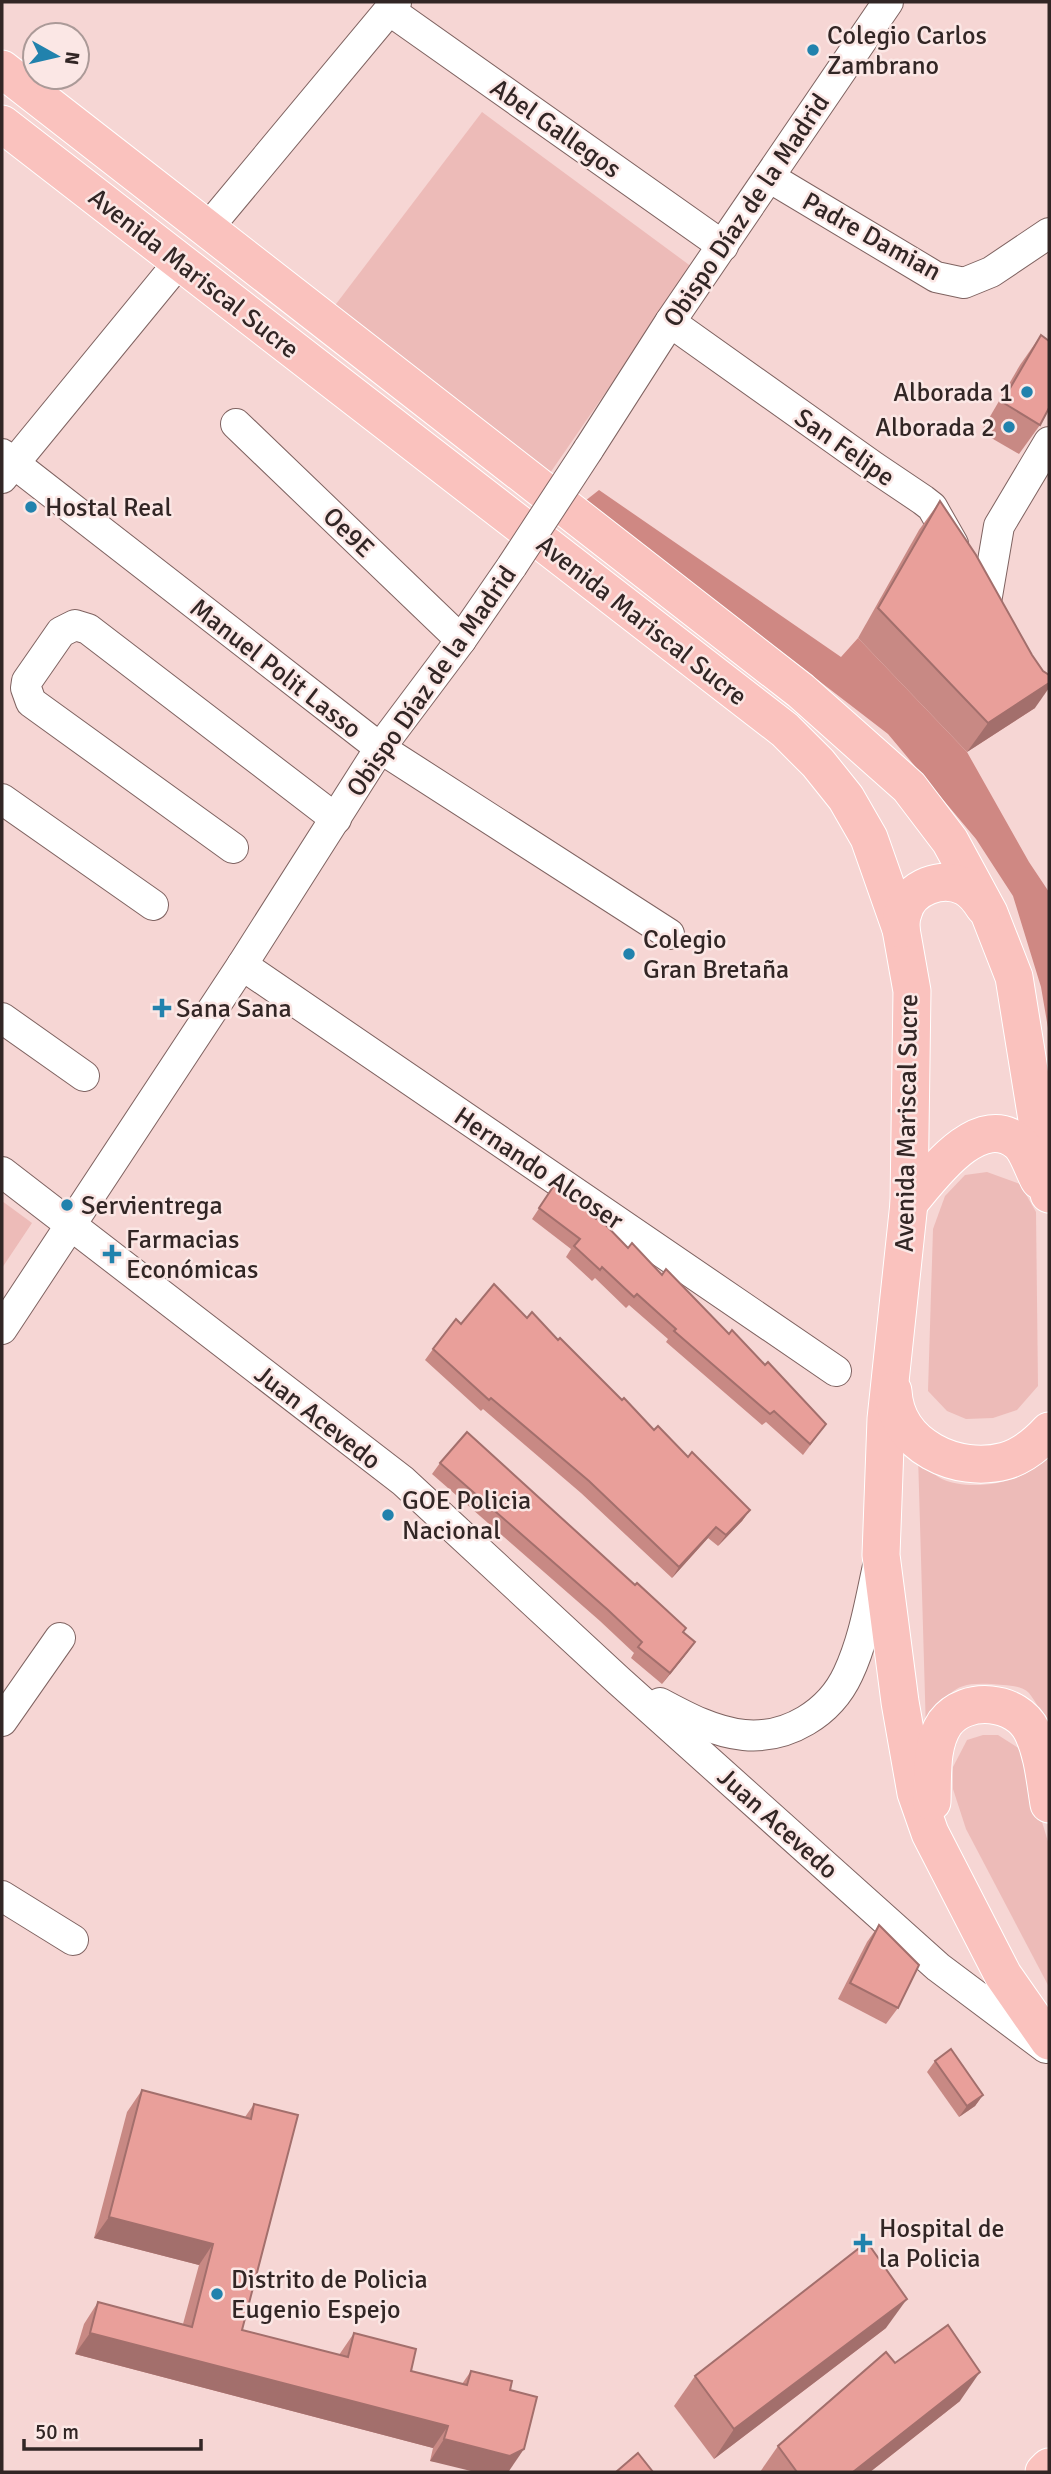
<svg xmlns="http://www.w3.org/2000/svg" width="1051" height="2474" viewBox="0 0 1051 2474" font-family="Signika,sans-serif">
	<rect width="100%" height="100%" fill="#f6d6d4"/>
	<g fill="#edbbb8">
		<polygon points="482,112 692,267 548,476 333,308"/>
		<polygon points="987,1172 1020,1184 1036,1212 1038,1386 1017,1410 993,1418 966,1419 947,1411 928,1391 933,1229 945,1196 965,1175"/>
		<polygon points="2,1201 32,1223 2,1268"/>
		<path d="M 1049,1454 L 1049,1726 C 1043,1716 1037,1703 1029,1693 C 1022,1686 1012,1686 1003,1685 C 952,1680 950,1689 926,1731 L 918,1455 C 925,1464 932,1474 942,1479 C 966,1490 1006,1485 1028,1472 C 1036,1467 1042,1459 1049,1454 Z"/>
		<polygon points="983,1735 998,1735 1020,1749 1049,1845 1049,1987 966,1829 953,1789 953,1767 967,1740"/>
	</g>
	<polygon fill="#cf8883" points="599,490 841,657 858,638 967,752 1029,862 1049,892 1049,1034 1041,987 1013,896 976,839 888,734 585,501"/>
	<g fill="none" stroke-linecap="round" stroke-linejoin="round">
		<g stroke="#7f6361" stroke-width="32">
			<g id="minor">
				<polyline points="389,10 723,246"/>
				<polyline points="769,177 936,277 964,283 991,272 1049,233"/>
				<polyline points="207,229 396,2"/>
				<polyline points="670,322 874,467 923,500 932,507 953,544"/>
				<polyline points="236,424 461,640"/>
				<polyline points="588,450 670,322 888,2"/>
				<polyline points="2,454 380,748 669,934"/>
				<polyline points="2,478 179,262"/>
				<polyline points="986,602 999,526 1049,442"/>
				<polyline points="2,799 153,905"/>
				<polyline points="233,848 31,702 26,688 27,681 61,632 75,625 88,629 336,819"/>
				<polyline points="242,965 836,1371"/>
				<polyline points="2,1018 84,1076"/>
				<polyline points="2,1172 403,1481 618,1680 938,1967 1046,2048"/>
				<polyline points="2,1329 242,965 380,748 461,640 512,566"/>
				<path d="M 660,1703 C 686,1717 714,1732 744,1735 C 788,1739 830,1713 848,1674 C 864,1640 870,1602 878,1566"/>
				<polyline points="2,1721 60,1638"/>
				<polyline points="2,1896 73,1940"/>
			</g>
		</g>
		<g stroke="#fff" stroke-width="39">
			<g id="major">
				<polyline points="2,69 801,691 909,787 950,841 989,913 1014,977 1049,1194"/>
				<polyline points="2,124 785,730 818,763 846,798 869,838 901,929 912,991 909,1203 886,1419 881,1555 900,1702 916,1793 930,1833 1003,1975 1049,2041"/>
				<path d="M 901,929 C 901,924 901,918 903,913 C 909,887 943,875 965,887 C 974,892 979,899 984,907"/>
				<path d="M 909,1203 C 931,1177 978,1110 1018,1142 C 1027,1149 1033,1169 1039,1180"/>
				<path d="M 893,1391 C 896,1446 957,1474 1005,1461 C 1023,1456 1037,1444 1049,1431"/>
				<path d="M 932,1802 C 933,1776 930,1745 945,1723 C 966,1695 1017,1700 1032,1731 C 1043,1753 1045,1780 1049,1804"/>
				<polyline points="1044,2472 1049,2467"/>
			</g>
		</g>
		<use href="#minor" stroke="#fff" stroke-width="30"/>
		<use href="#major" stroke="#fac2be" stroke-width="37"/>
		<g stroke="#7f6361" stroke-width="32" stroke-linecap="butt">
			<polyline id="minor-bridge" points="512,566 588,450"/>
		</g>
		<use href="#minor-bridge" stroke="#fff" stroke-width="30"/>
	</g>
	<g fill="#c88984">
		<polygon points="1041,335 1040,425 1019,454 981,432 1020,365"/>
		<polygon points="940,501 1035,708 967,752 858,638 919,530"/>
		<polygon points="555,1184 628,1248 662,1275 818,1435 803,1455 766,1422 762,1425 666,1342 668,1339 629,1305 626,1308 595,1278 592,1281 566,1257 571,1249 532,1219"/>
		<polygon points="527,1318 558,1340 654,1430 750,1510 742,1521 718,1546 708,1538 672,1578 581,1493 483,1409 481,1411 425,1360 433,1349 461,1324"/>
		<polygon points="440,1463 684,1632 687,1653 662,1684 631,1658 634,1653 600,1621 432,1474"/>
		<polygon points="879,1925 898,2008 886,2024 838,1999 867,1942"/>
		<polygon points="935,2061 983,2095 975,2106 959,2117 927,2072"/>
		<polygon points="142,2090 245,2117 254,2104 242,2330 339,2355 354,2333 411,2371 462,2384 471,2371 510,2390 509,2471 430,2461 433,2448 75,2354 84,2324 98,2302 183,2324 199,2265 94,2238 127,2112"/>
		<polygon points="886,2328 714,2459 674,2406 695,2376"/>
		<polygon points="895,2363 960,2401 870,2472 760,2472 778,2446"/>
	</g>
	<g fill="#a36f6c">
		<polygon points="1049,683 1049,688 1035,708 967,752 988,723"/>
		<polygon points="750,1510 742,1521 718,1546 726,1535"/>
		<polygon points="716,1527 708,1538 672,1578 679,1567"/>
		<polygon points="695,1642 687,1653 662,1684 670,1673"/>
		<polygon points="983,2095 975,2106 959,2117 967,2106"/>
		<polygon points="109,2217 213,2244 199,2265 94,2238"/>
		<polygon points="907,2299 886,2328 714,2459 734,2429"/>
		<polygon points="90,2333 448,2426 433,2448 75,2354"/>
		<polygon points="980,2372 960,2401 870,2472 853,2472"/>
		<polygon points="444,2439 524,2449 509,2471 506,2472 475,2472 430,2461"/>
	</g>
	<g fill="#e99f9a" stroke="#a36f6c" stroke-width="2">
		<polygon points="1041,335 1049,341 1049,408 1040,425 1002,402"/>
		<polygon points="940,501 976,555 1032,655 1043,671 1049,675 1049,683 988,723 878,608"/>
		<polygon points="555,1184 596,1219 598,1217 628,1248 632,1243 662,1275 666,1269 729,1334 732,1330 765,1365 768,1362 826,1424 810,1444 774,1411 770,1414 674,1331 676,1329 637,1294 634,1297 602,1267 600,1270 574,1246 580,1239 539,1208"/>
		<polygon points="494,1284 527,1318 532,1312 558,1340 560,1338 622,1400 624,1398 654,1430 658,1426 688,1457 692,1452 750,1510 726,1535 716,1527 679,1567 589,1481 491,1398 489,1400 433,1349 456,1319 461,1324"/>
		<polygon points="467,1432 635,1585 637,1583 686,1628 683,1632 695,1642 670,1673 638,1647 642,1642 608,1610 440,1463"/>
		<polygon points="879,1925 919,1965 898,2008 850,1983"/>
		<polygon points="951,2049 983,2095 967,2106 935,2061"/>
		<polygon points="142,2090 251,2119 254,2104 298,2115 242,2330 348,2357 354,2333 416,2349 411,2371 467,2385 471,2371 512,2381 510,2390 537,2397 524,2449 510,2456 444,2439 448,2426 90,2333 98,2302 192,2327 213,2244 109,2217"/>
		<polygon points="867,2242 907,2299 734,2429 695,2376"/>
		<polygon points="948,2325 980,2372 853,2472 797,2472 778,2446 886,2352 895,2363"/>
		<polygon points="638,2453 653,2472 616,2472"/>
	</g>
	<g fill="#2182ad" stroke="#fbe7e5" stroke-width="2.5">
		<circle cx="813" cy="50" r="7"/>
		<circle cx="1027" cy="392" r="7"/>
		<circle cx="1009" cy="427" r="7"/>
		<circle cx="31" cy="507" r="7"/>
		<circle cx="629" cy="954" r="7"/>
		<path d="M158.5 997.5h7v7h7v7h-7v7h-7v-7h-7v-7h7z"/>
		<circle cx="67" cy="1205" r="7"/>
		<path d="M108.5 1243.5h7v7h7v7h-7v7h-7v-7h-7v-7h7z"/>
		<circle cx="388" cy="1515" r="7"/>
		<path d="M859.5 2232.5h7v7h7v7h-7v7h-7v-7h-7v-7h7z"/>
		<circle cx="217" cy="2294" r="7"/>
	</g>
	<g text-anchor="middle" stroke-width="5" stroke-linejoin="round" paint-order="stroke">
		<g font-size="26" fill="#322625" stroke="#fbe7e5" text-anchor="start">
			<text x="827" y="44">Colegio Carlos<tspan x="827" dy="30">Zambrano</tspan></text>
			<text x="1013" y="401" text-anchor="end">Alborada 1</text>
			<text x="995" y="436" text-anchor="end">Alborada 2</text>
			<text x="45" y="516">Hostal Real</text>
			<text x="643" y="948">Colegio<tspan x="643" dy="30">Gran Bretaña</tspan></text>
			<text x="176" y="1017">Sana Sana</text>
			<text x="81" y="1214">Servientrega</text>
			<text x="126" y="1248">Farmacias<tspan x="126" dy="30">Económicas</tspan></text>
			<text x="402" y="1509">GOE Policia<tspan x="402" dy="30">Nacional</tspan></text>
			<text x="879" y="2237">Hospital de<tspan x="879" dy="30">la Policia</tspan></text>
			<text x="231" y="2288">Distrito de Policia<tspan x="231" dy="30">Eugenio Espejo</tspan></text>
		</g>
		<g font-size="26" fill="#322625" stroke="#fbe7e5">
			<text transform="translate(556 128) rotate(35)" y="9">Abel Gallegos</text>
			<text transform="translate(746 210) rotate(-56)" y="9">Obispo Díaz de la Madrid</text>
			<text transform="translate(872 236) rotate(29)" y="9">Padre Damian</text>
			<text transform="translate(194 273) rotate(38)" y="9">Avenida Mariscal Sucre</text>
			<text transform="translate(845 447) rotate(35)" y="9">San Felipe</text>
			<text transform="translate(349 532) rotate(44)" y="9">Oe9E</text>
			<text transform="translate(642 620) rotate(38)" y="9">Avenida Mariscal Sucre</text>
			<text transform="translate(276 668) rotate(38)" y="9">Manuel Polit Lasso</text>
			<text transform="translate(431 681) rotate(-55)" y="9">Obispo Díaz de la Madrid</text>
			<text transform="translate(906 1123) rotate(-89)" y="9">Avenida Mariscal Sucre</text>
			<text transform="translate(539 1168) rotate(34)" y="9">Hernando Alcoser</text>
			<text transform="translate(318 1417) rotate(38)" y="9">Juan Acevedo</text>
			<text transform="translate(778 1823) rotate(42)" y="9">Juan Acevedo</text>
		</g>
	</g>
	<rect width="1051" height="2474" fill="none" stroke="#322625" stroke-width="7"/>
	<g transform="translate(56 56) rotate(98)"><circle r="33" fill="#fbe7e5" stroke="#ab9a98" stroke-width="2"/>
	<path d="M0-5L12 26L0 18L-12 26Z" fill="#2182ad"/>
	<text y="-10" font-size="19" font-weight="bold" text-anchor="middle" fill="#322625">N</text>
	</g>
	<path d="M24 2439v10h177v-10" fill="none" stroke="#322625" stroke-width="3.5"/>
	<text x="35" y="2439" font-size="21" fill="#322625" stroke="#fbe7e5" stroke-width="5" paint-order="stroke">50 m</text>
</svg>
